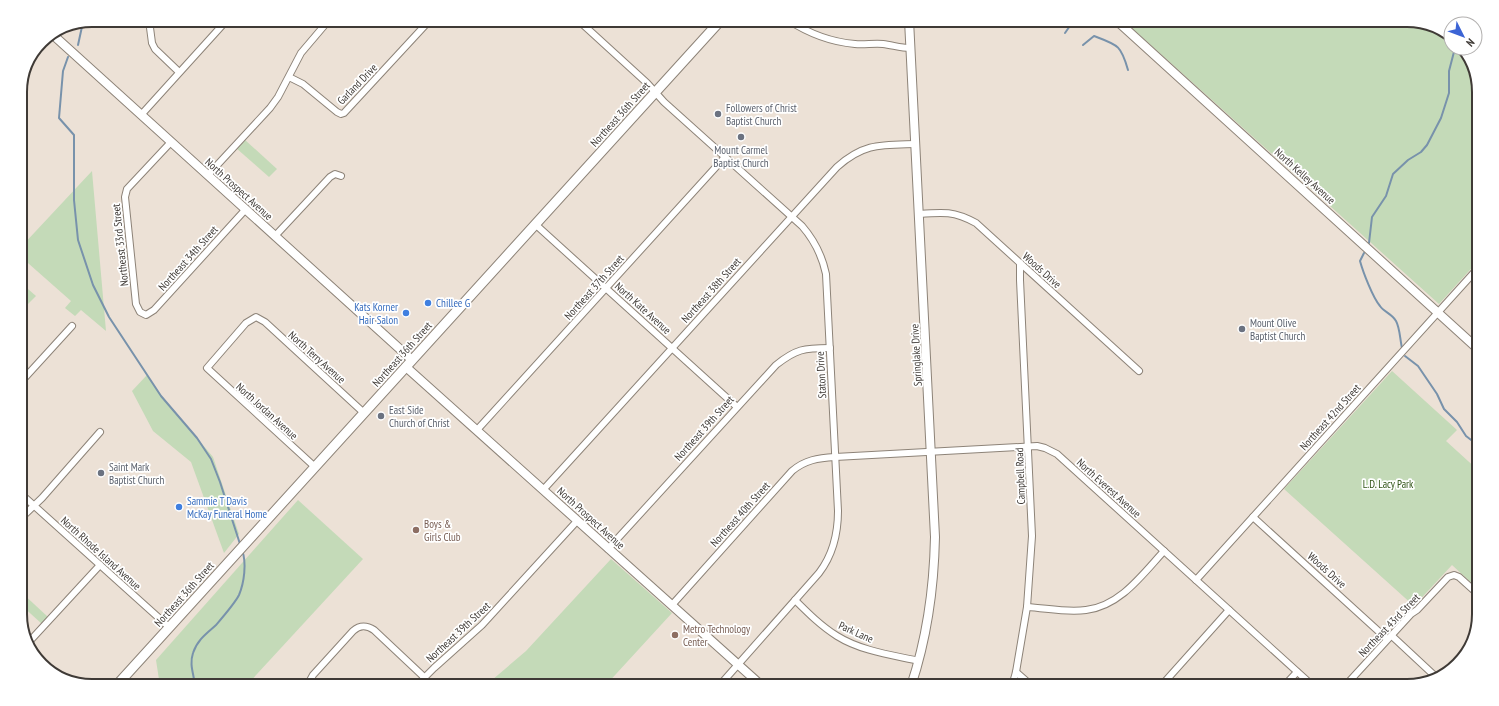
<svg xmlns="http://www.w3.org/2000/svg" width="1499" height="706" viewBox="0 0 1499 706" font-family="'PT Sans Narrow',sans-serif">
	<rect width="100%" height="100%" fill="#ece1d6"/>
	<g fill="#c4dab8">
		<polygon points="1123,20 1407,20 1435,26 1451,39 1451,48 1462,48 1467,52 1479,88 1479,260 1439,304"/>
		<polygon points="244,139 277,169 269,177 236,148"/>
		<polygon points="92,171 106,331 81,310 75,316 65,308 71,301 20,256 21,247"/>
		<polygon points="20,282 36,296 25,307 20,303"/>
		<polygon points="1392,371 1457,430 1446,441 1479,471 1479,590 1452,565 1414,606 1284,489"/>
		<polygon points="147,375 161,395 213,457 239,534 224,553 191,462 153,431 132,391"/>
		<polygon points="298,500 363,559 246,686 160,686 156,660"/>
		<polygon points="611,559 672,613 605,686 485,686 526,651"/>
		<polygon points="20,591 48,617 42,624 20,604"/>
	</g>
	<g fill="none" stroke-linecap="round" stroke-linejoin="round">
		<g stroke="#7892ab" stroke-width="2">
			<polyline points="1065,33 1074,20"/>
			<polyline points="78,45 83,22"/>
			<path d="M 1083,45 L 1094,36 C 1118,45 1121,45 1128,70"/>
			<polyline points="68,57 63,71 59,118 74,135 74,200 78,240 93,285 109,317 161,396 197,438 211,459 220,482 240,544"/>
			<polyline points="1369,243 1372,217 1386,196 1393,174 1408,160 1421,152 1427,145 1441,118 1449,93 1449,71 1455,48"/>
			<path d="M 1364,253 L 1360,261 C 1363,272 1373,298 1380,306 C 1384,312 1392,314 1396,321 C 1400,328 1400,340 1402,348"/>
			<polyline points="1405,356 1418,366 1437,394 1444,409 1457,422 1466,436 1479,446"/>
			<path d="M 195,686 C 194,674 189,665 193,653 C 197,640 207,633 216,625 C 222,618 235,603 239,595 C 244,583 247,563 242,550"/>
		</g>
		<g stroke="#8d8378" stroke-width="8">
			<g id="minor">
				<polyline points="149,20 152,43 155,49 179,72"/>
				<path d="M 578,20 L 647,83 L 664,102 L 802,226 C 815,241 822,255 826,274 L 838,511 C 838,533 832,556 819,573 L 719,686"/>
				<path d="M 788,20 C 808,33 831,42 855,44 C 864,45 874,43 883,44 C 892,45 901,48 910,48"/>
				<polyline points="289,77 303,84 337,112 341,114 344,113 430,20"/>
				<polyline points="141,115 227,20"/>
				<polyline points="171,142 127,189 125,197 136,304 140,312 146,315 154,310 245,210"/>
				<polyline points="208,175 270,108 278,97 301,53 329,20"/>
				<path d="M 919,214 C 943,212 954,211 976,223 L 1139,371"/>
				<polyline points="535,224 737,407"/>
				<polyline points="275,236 330,177 335,174 341,176"/>
				<polyline points="20,383 72,326"/>
				<polyline points="477,430 725,157"/>
				<polyline points="315,467 207,368 246,323 256,317 265,322 364,413"/>
				<path d="M 543,490 L 837,167 C 864,143 881,145 915,144"/>
				<polyline points="20,493 169,627"/>
				<polyline points="1253,517 1387,639"/>
				<polyline points="20,519 42,498 100,432"/>
				<path d="M 608,549 L 776,365 C 796,349 804,348 830,348"/>
				<polyline points="1196,580 1479,267"/>
				<path d="M 795,600 C 808,613 821,626 837,636 C 861,651 892,655 919,661"/>
				<path d="M 672,605 L 792,471 C 805,460 818,458 835,457 L 1037,446 L 1045,448 L 1057,454 L 1313,686"/>
				<path d="M 1027,607 C 1046,608 1067,613 1086,610 C 1120,606 1142,575 1164,551"/>
				<polyline points="1392,636 1436,677"/>
				<polyline points="28,643 100,565"/>
				<polyline points="1016,672 1032,686"/>
				<path d="M 307,686 L 313,675 L 353,631 C 360,625 366,625 374,630 L 424,677"/>
				<polyline points="416,686 434,668 482,625 577,521"/>
				<polyline points="1012,686 1016,672 1027,607 1032,536 1020,280 1020,263"/>
				<polyline points="1161,686 1229,610"/>
				<polyline points="1284,686 1297,672"/>
				<polyline points="1345,686 1411,614 1417,610 1448,577 1454,575 1459,577 1479,595"/>
			</g>
		</g>
		<g stroke="#8d8378" stroke-width="10">
			<g id="tertiary">
				<path d="M 909,20 L 935,537 C 934,587 927,638 911,686"/>
				<polyline points="1116,20 1479,350"/>
				<polyline points="52,34 412,360"/>
				<polyline points="406,367 762,686"/>
			</g>
		</g>
		<g stroke="#8d8378" stroke-width="11">
			<polyline id="secondary" points="116,686 721,20"/>
		</g>
		<use href="#minor" stroke="#fff" stroke-width="6"/>
		<use href="#tertiary" stroke="#fff" stroke-width="8"/>
		<use href="#secondary" stroke="#fff" stroke-width="9"/>
	</g>
	<g fill="#6b7280" stroke="#fff" stroke-width="1.5">
		<circle cx="718" cy="114" r="4"/>
		<circle cx="741" cy="137" r="4"/>
		<circle cx="1242" cy="329" r="4"/>
		<circle cx="381" cy="416" r="4"/>
		<circle cx="101" cy="473" r="4"/>
	</g>
	<g fill="#3f7fe0" stroke="#fff" stroke-width="1.5">
		<circle cx="428" cy="303" r="4"/>
		<circle cx="406" cy="313" r="4"/>
		<circle cx="179" cy="507" r="4"/>
	</g>
	<g fill="#8d6e63" stroke="#fff" stroke-width="1.5">
		<circle cx="416" cy="530" r="4"/>
		<circle cx="675" cy="635" r="4"/>
	</g>
	<g text-anchor="middle" stroke-width="3.5" stroke-linejoin="round" paint-order="stroke">
		<g font-size="11" fill="#3f3a36" stroke="#fff">
			<text transform="translate(357 84) rotate(-46)" y="4">Garland Drive</text>
			<text transform="translate(620 114) rotate(-48)" y="4">Northeast 36th Street</text>
			<text transform="translate(1305 176) rotate(42)" y="4">North Kelley Avenue</text>
			<text transform="translate(239 189) rotate(42)" y="4">North Prospect Avenue</text>
			<text transform="translate(120 245) rotate(-96)" y="4">Northeast 33rd Street</text>
			<text transform="translate(188 258) rotate(-48)" y="4">Northeast 34th Street</text>
			<text transform="translate(1042 270) rotate(42)" y="4">Woods Drive</text>
			<text transform="translate(594 287) rotate(-48)" y="4">Northeast 37th Street</text>
			<text transform="translate(711 290) rotate(-48)" y="4">Northeast 38th Street</text>
			<text transform="translate(643 308) rotate(42)" y="4">North Kate Avenue</text>
			<text transform="translate(402 354) rotate(-48)" y="4">Northeast 36th Street</text>
			<text transform="translate(916 355) rotate(-93)" y="4">Springlake Drive</text>
			<text transform="translate(317 357) rotate(42)" y="4">North Terry Avenue</text>
			<text transform="translate(821 375) rotate(-93)" y="4">Staton Drive</text>
			<text transform="translate(267 411) rotate(42)" y="4">North Jordan Avenue</text>
			<text transform="translate(1330 417) rotate(-48)" y="4">Northeast 42nd Street</text>
			<text transform="translate(704 428) rotate(-48)" y="4">Northeast 39th Street</text>
			<text transform="translate(1020 476) rotate(-92)" y="4">Campbell Road</text>
			<text transform="translate(1109 488) rotate(42)" y="4">North Everest Avenue</text>
			<text transform="translate(740 514) rotate(-48)" y="4">Northeast 40th Street</text>
			<text transform="translate(591 518) rotate(42)" y="4">North Prospect Avenue</text>
			<text transform="translate(101 553) rotate(42)" y="4">North Rhode Island Avenue</text>
			<text transform="translate(1327 570) rotate(42)" y="4">Woods Drive</text>
			<text transform="translate(184 594) rotate(-48)" y="4">Northeast 36th Street</text>
			<text transform="translate(1389 625) rotate(-46)" y="4">Northeast 43rd Street</text>
			<text transform="translate(458 632) rotate(-43)" y="4">Northeast 39th Street</text>
			<text transform="translate(856 632) rotate(24)" y="4">Park Lane</text>
		</g>
		<g font-size="11" fill="#5b616d" stroke="#fff" text-anchor="start">
			<text x="726" y="112">Followers of Christ<tspan x="726" dy="13">Baptist Church</tspan></text>
			<text x="741" y="154" text-anchor="middle">Mount Carmel<tspan x="741" dy="13">Baptist Church</tspan></text>
			<text x="1250" y="327">Mount Olive<tspan x="1250" dy="13">Baptist Church</tspan></text>
			<text x="389" y="414">East Side<tspan x="389" dy="13">Church of Christ</tspan></text>
			<text x="109" y="471">Saint Mark<tspan x="109" dy="13">Baptist Church</tspan></text>
		</g>
		<g font-size="11" fill="#366cbe" stroke="#fff" text-anchor="start">
			<text x="436" y="307">Chillee G</text>
			<text x="398" y="311" text-anchor="end">Kats Korner<tspan x="398" dy="13">Hair Salon</tspan></text>
			<text x="187" y="505">Sammie T Davis<tspan x="187" dy="13">McKay Funeral Home</tspan></text>
		</g>
		<g font-size="11" fill="#2f5315" stroke="#fff">
			<text x="1388" y="488">L.D. Lacy Park</text>
		</g>
		<g font-size="11" fill="#785e54" stroke="#fff" text-anchor="start">
			<text x="424" y="528">Boys &amp;<tspan x="424" dy="13">Girls Club</tspan></text>
			<text x="683" y="633">Metro Technology<tspan x="683" dy="13">Center</tspan></text>
		</g>
	</g>
	<path d="M0 0H1499V706H0ZM92 27H1407A65 65 0 0 1 1472 92V614A65 65 0 0 1 1407 679H92A65 65 0 0 1 27 614V92A65 65 0 0 1 92 27Z" fill="#fff" fill-rule="evenodd"/>
	<path fill="none" stroke="#3f3a36" stroke-width="2" d="M92 27H1407A65 65 0 0 1 1472 92V614A65 65 0 0 1 1407 679H92A65 65 0 0 1 27 614V92A65 65 0 0 1 92 27Z"/>
	<g transform="translate(1463 36) rotate(132)"><circle r="19" fill="#ffffff" stroke="#b2b0af"/>
	<path d="M0-3L7 15L0 10L-7 15Z" fill="#3c64d5"/>
	<text y="-6" font-size="11" font-weight="bold" text-anchor="middle" fill="#3f3a36">N</text>
	</g>
</svg>
